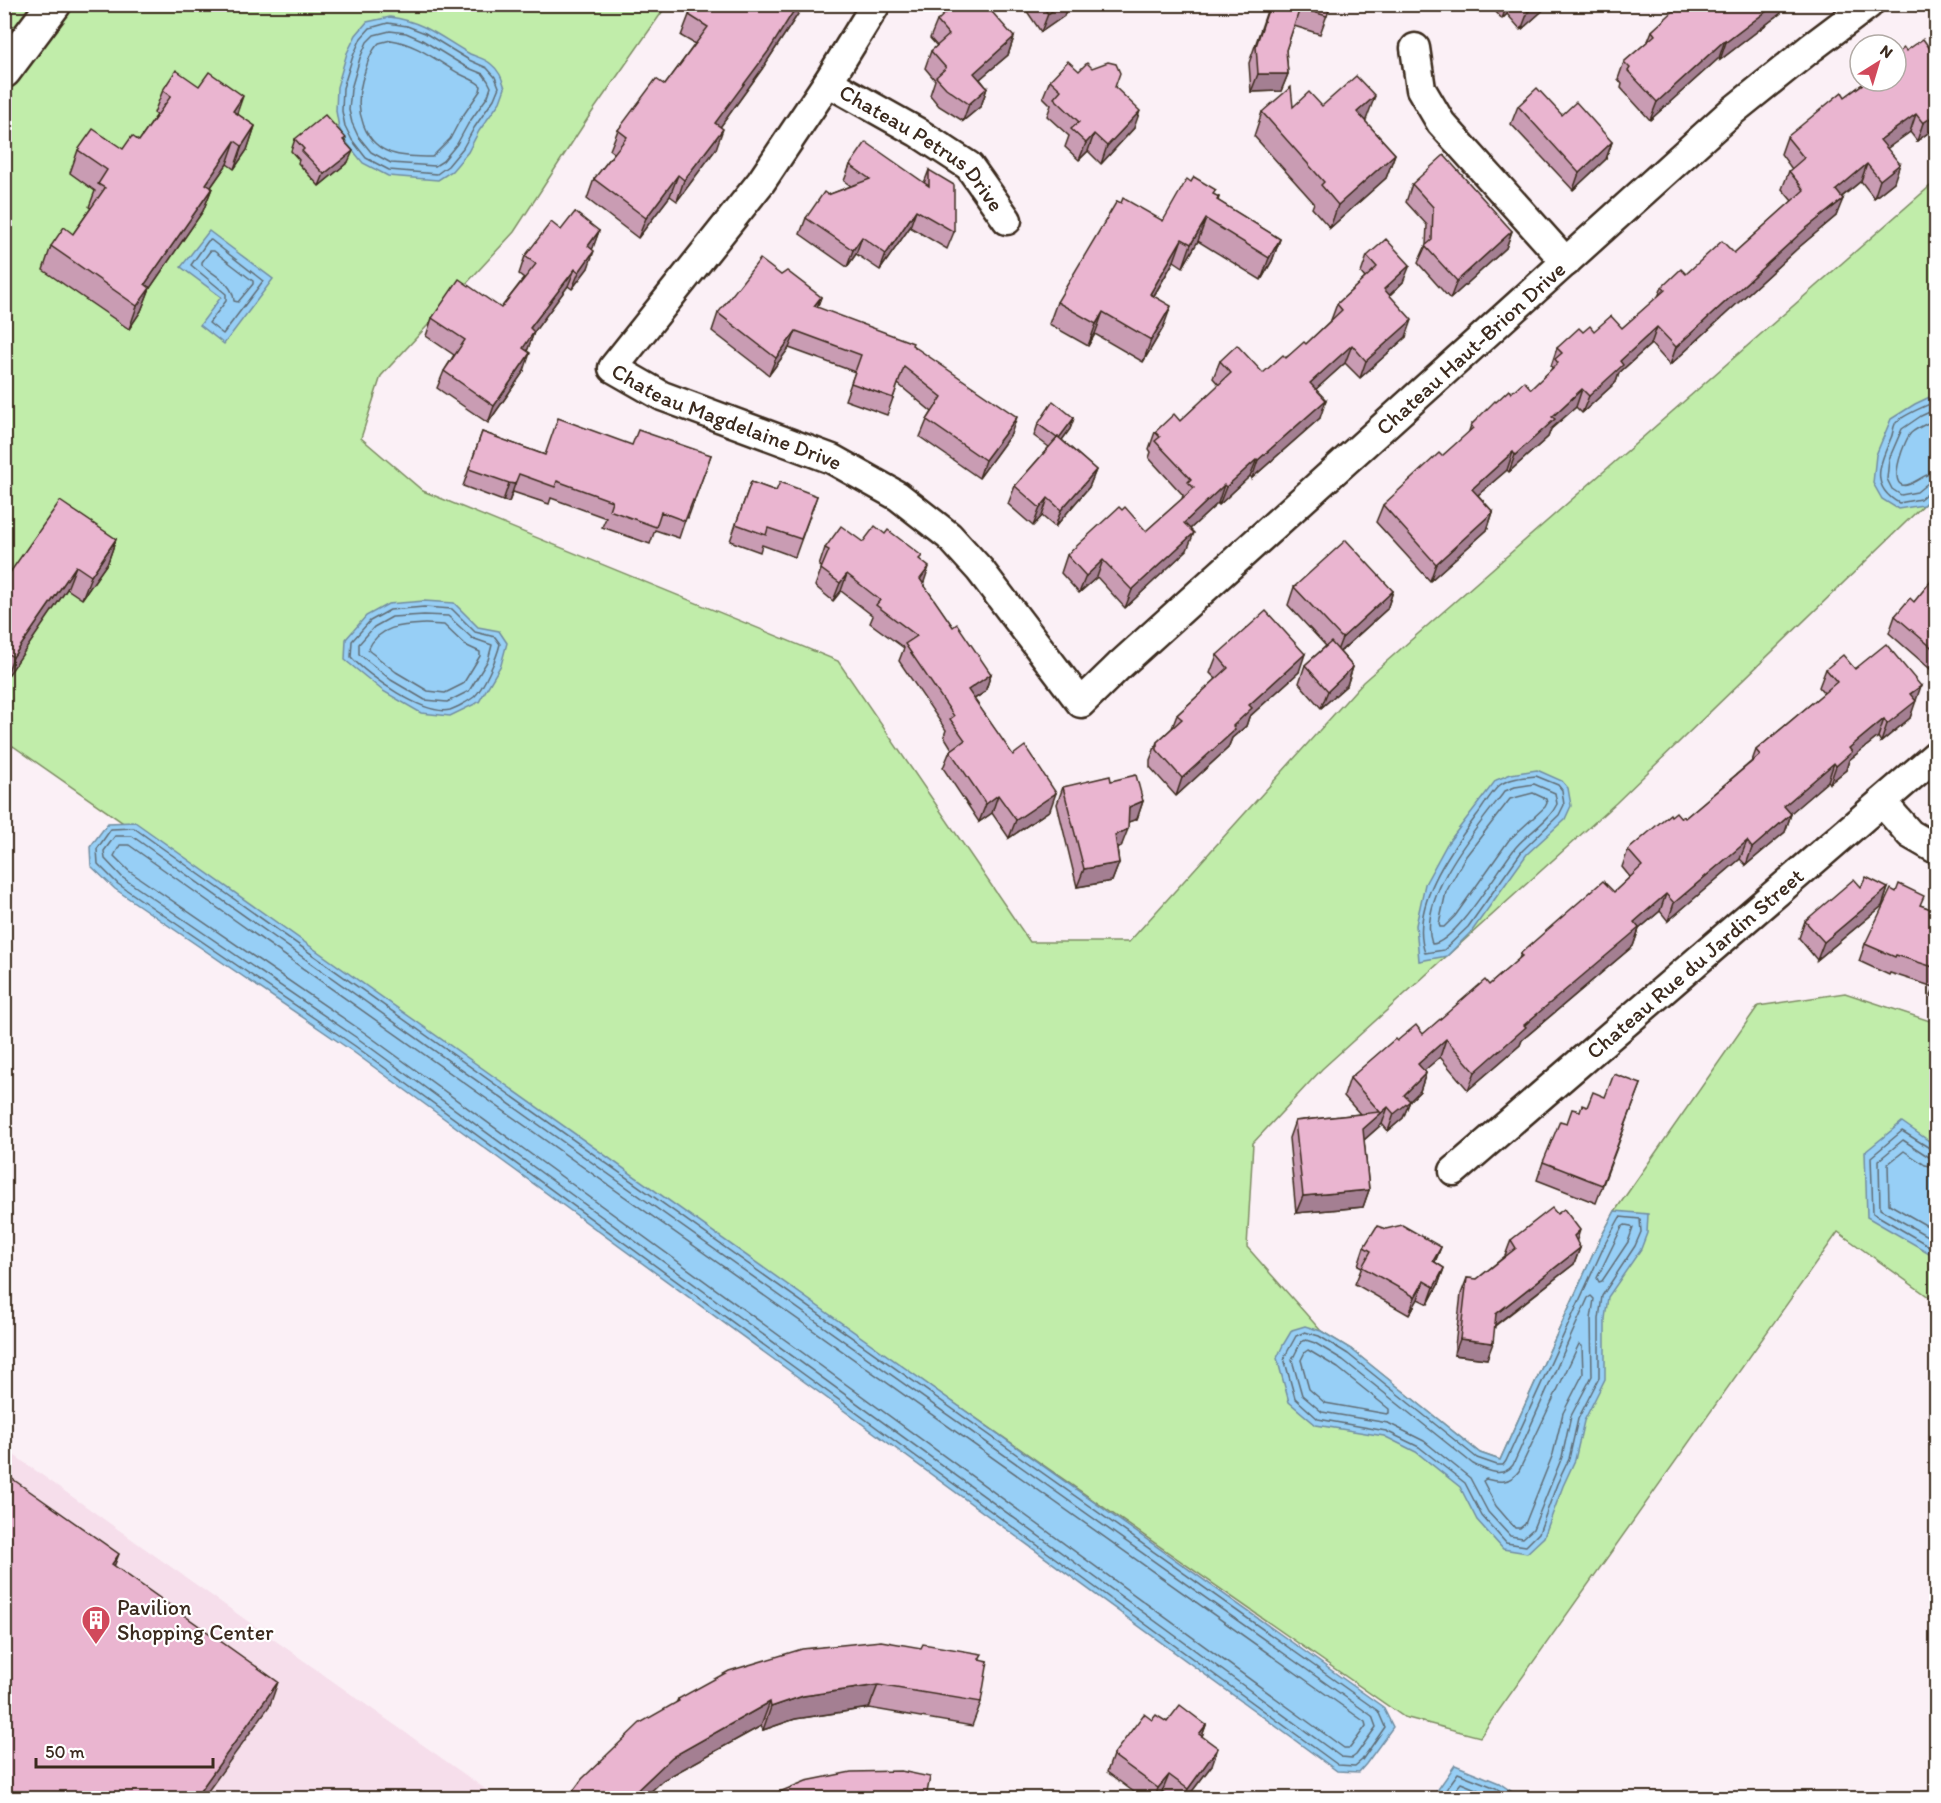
<svg xmlns="http://www.w3.org/2000/svg" width="1941" height="1803" viewBox="0 0 1941 1803" font-family="Itim,sans-serif">
	<rect width="100%" height="100%" fill="#fbf0f6"/>
	<filter id="ink" filterUnits="userSpaceOnUse"><feTurbulence type="fractalNoise" baseFrequency=".0167" numOctaves="2"/><feDisplacementMap in="SourceGraphic" scale="12" xChannelSelector="R" yChannelSelector="G"/><feConvolveMatrix kernelMatrix="1 2 1 2 8 2 1 2 1" color-interpolation-filters="sRGB"/></filter>
	<g filter="url(#ink)">
		<polygon fill="#f6deeb" points="4,1448 140,1545 498,1798 5,1798"/>
		<polygon fill="#c1edaa" stroke="#7e8c64" stroke-width="1.5" points="5,5 667,5 588,118 514,232 381,376 361,438 423,491 838,661 1030,942 1129,942 1363,682 1936,181 1936,493 1616,803 1322,1069 1253,1143 1247,1247 1321,1331 1351,1349 1480,1453 1500,1460 1600,1239 1615,1211 1758,1006 1845,993 1936,1023 1936,1302 1838,1232 1480,1737 1404,1717 13,746 5,757"/>
		<g fill="#97cff6" stroke="#728da0" stroke-width="1.5">
			<path d="M 390,17 C 425,22 440,37 470,54 C 477,57 486,59 491,64 C 500,71 502,79 505,88 L 500,102 L 479,131 L 468,152 L 452,171 L 438,180 L 388,176 L 363,163 L 347,143 L 339,128 L 336,111 L 337,87 L 347,53 L 356,35 L 367,22 Z"/>
			<polygon points="209,231 273,279 224,344 200,325 221,297 181,267"/>
			<polygon points="1936,394 1936,493 1923,505 1898,509 1882,499 1873,483 1876,455 1891,419 1915,404"/>
			<polygon points="424,601 454,603 478,627 499,631 507,643 501,665 479,702 450,716 421,713 383,691 345,660 346,639 366,616 388,604"/>
			<polygon points="1537,770 1562,781 1568,788 1571,806 1565,819 1527,854 1472,931 1447,956 1419,961 1416,925 1425,884 1447,844 1496,780 1511,774"/>
			<polygon points="135,822 1383,1707 1393,1727 1366,1764 1359,1772 1337,1771 352,1051 115,889 91,866 90,847 108,823"/>
			<polygon points="1902,1122 1936,1146 1936,1257 1867,1217 1865,1152"/>
			<polygon points="1615,1211 1648,1214 1647,1233 1641,1249 1608,1297 1605,1319 1605,1379 1584,1421 1575,1460 1563,1486 1544,1537 1527,1553 1503,1549 1477,1520 1460,1487 1416,1452 1384,1436 1316,1425 1289,1402 1277,1358 1283,1345 1292,1330 1305,1326 1321,1331 1351,1349 1480,1453 1500,1460 1600,1239"/>
			<polygon points="1455,1765 1499,1783 1521,1798 1432,1798"/>
		</g>
		<g fill="none" stroke-linecap="round" stroke-linejoin="round">
			<g stroke="#606c74" stroke-width="1.5">
				<polygon points="388,23 407,26 425,33 469,60 487,68 495,77 499,87 494,99 474,128 463,148 448,166 437,174 389,170 366,158 352,140 345,126 342,111 343,88 353,56 361,38 370,28"/>
				<polygon points="390,31 406,33 422,40 466,67 483,74 488,81 491,87 488,96 468,124 457,144 443,161 435,166 391,163 371,152 358,136 352,123 349,110 351,89 360,58 367,42 374,35"/>
				<path d="M 391,40 C 417,44 437,61 460,74 C 467,78 475,80 481,86 L 480,91 L 460,120 L 450,139 L 432,157 C 421,157 406,157 395,154 C 363,146 354,109 362,81 C 366,68 369,53 379,43 Z"/>
				<polygon points="211,240 263,281 223,334 209,323 226,301 226,294 191,265 208,241"/>
				<path d="M 210,251 L 214,251 L 253,281 L 253,284 L 238,302 L 234,301 C 233,283 215,276 202,265 L 202,262 Z"/>
				<path d="M 1936,401 C 1927,406 1901,415 1895,424 C 1893,428 1893,434 1891,438 C 1880,464 1869,486 1899,503 L 1920,499 L 1931,490 L 1936,489"/>
				<polyline points="1936,409 1921,416 1902,429 1889,459 1887,479 1892,489 1901,495 1917,492 1928,483 1936,481"/>
				<path d="M 1936,419 C 1929,423 1918,427 1911,433 C 1905,439 1889,480 1902,485 C 1910,488 1924,473 1936,472"/>
				<path d="M 424,607 L 452,609 L 475,632 L 495,637 L 500,644 C 497,657 484,688 474,697 C 469,701 456,708 450,710 C 424,716 368,676 351,657 L 352,641 L 370,621 L 390,610 Z"/>
				<polygon points="424,615 448,616 472,638 492,645 488,660 469,691 447,702 425,700 391,680 359,654 359,644 374,627 392,617"/>
				<path d="M 425,624 L 444,625 L 465,645 L 480,652 L 480,656 L 463,684 L 445,693 L 428,691 L 396,672 L 368,650 C 378,626 402,625 425,624 Z"/>
				<path d="M 1536,776 L 1558,785 L 1562,790 L 1564,805 L 1559,815 L 1522,851 L 1468,927 L 1444,950 L 1425,953 C 1409,906 1451,850 1477,815 C 1484,806 1491,792 1500,785 C 1509,778 1525,777 1536,776 Z"/>
				<path d="M 1534,784 L 1555,793 L 1557,804 L 1553,811 C 1543,825 1527,834 1516,847 C 1500,866 1455,944 1432,944 C 1416,898 1478,826 1505,791 L 1515,787 Z"/>
				<polygon points="1533,793 1546,799 1547,803 1545,807 1509,840 1455,916 1444,927 1440,927 1439,924 1446,892 1466,856 1510,799"/>
				<polygon points="134,828 1378,1711 1385,1727 1362,1760 1355,1766 1338,1765 355,1046 118,884 98,864 97,849 111,829"/>
				<polygon points="115,836 132,836 1372,1716 1376,1727 1356,1755 1352,1758 1341,1757 360,1040 123,878 105,859 104,851"/>
				<polygon points="120,845 129,845 1365,1722 1366,1726 1350,1748 1344,1748 365,1033 129,871 114,856"/>
				<polyline points="1936,1150 1931,1149 1902,1131 1871,1157 1873,1213 1936,1250"/>
				<polyline points="1936,1158 1929,1157 1903,1140 1879,1160 1880,1209 1936,1241"/>
				<polyline points="1936,1167 1925,1165 1904,1151 1888,1164 1889,1204 1936,1231"/>
				<polygon points="1620,1217 1640,1219 1641,1232 1635,1246 1602,1296 1599,1319 1599,1378 1578,1419 1569,1459 1557,1484 1539,1533 1526,1546 1506,1543 1482,1516 1465,1483 1419,1447 1386,1431 1318,1419 1295,1398 1284,1358 1296,1336 1305,1332 1319,1336 1348,1354 1477,1458 1497,1465 1503,1465 1506,1461 1606,1242"/>
				<polygon points="1625,1225 1631,1226 1633,1228 1628,1242 1602,1281 1599,1282 1597,1278 1622,1227"/>
				<path d="M 1591,1296 L 1594,1299 L 1591,1319 L 1592,1376 L 1571,1416 L 1562,1457 L 1533,1529 L 1523,1538 L 1510,1536 L 1488,1512 L 1470,1478 L 1424,1441 L 1388,1423 L 1322,1412 L 1302,1395 L 1292,1360 L 1301,1342 L 1306,1340 L 1315,1343 L 1343,1360 L 1473,1464 C 1486,1470 1502,1479 1513,1465 L 1588,1298 Z"/>
				<path d="M 1579,1344 L 1582,1346 L 1583,1374 L 1563,1413 L 1553,1454 L 1525,1524 L 1520,1528 L 1515,1528 L 1496,1506 L 1483,1481 L 1486,1479 C 1500,1483 1510,1483 1519,1471 Z"/>
				<polygon points="1308,1350 1338,1368 1389,1409 1389,1413 1387,1414 1325,1403 1309,1389 1301,1360 1305,1352"/>
				<polyline points="1440,1798 1458,1773 1496,1788 1511,1798"/>
				<polyline points="1449,1798 1461,1783 1498,1798"/>
			</g>
			<g stroke="#3b2a1e" stroke-width="33">
				<g id="street">
					<path id="s1" d="M 876,4 L 828,82 L 761,182 L 613,368 L 662,396 L 832,459 L 898,496 L 949,536 L 980,570 L 1081,703 L 1119,666 L 1730,113 L 1812,47 L 1869,4"/>
					<polyline points="1415,48 1421,89 1441,123 1566,262"/>
					<path id="s2" d="M 828,82 L 917,132 L 969,166 L 1007,220"/>
					<polyline points="1882,802 1910,834 1936,849"/>
					<path id="s3" d="M 1454,1171 L 1936,755"/>
				</g>
			</g>
			<g stroke="#3b2a1e" stroke-width="38">
				<polyline id="secondary" points="4,71 54,4"/>
			</g>
			<use href="#street" stroke="#fff" stroke-width="28"/>
			<use href="#secondary" stroke="#fff" stroke-width="33"/>
		</g>
		<g fill="#c99cb3" stroke="#3b2a1e" stroke-width="1.5">
			<polygon points="1022,4 1068,4 1064,16 1041,32"/>
			<polygon points="1264,4 1331,4 1320,34 1294,26 1286,50 1288,74 1281,91 1251,92 1249,63 1267,11"/>
			<polygon points="1489,4 1550,4 1521,30 1507,14 1502,19"/>
			<polygon points="1677,4 1784,4 1781,13 1720,60 1719,58 1650,120 1621,88 1622,84 1618,79 1624,62 1648,41 1652,31 1679,7"/>
			<polygon points="798,14 762,69 720,127 716,149 677,201 670,196 638,238 587,199 594,179 614,153 610,150 618,130 665,85 695,44 681,36 689,15"/>
			<polygon points="937,21 1014,37 1008,55 980,79 987,88 981,106 963,121 939,106 930,95 935,80 925,68 931,51 937,46 930,38"/>
			<polygon points="1906,51 1936,57 1936,127 1917,141 1910,132 1887,148 1894,182 1874,198 1861,181 1842,197 1836,216 1798,248 1670,365 1651,344 1619,373 1616,382 1582,413 1576,407 1551,429 1548,437 1509,472 1507,470 1478,495 1493,512 1487,530 1430,581 1376,522 1383,505 1442,456 1468,434 1471,425 1496,402 1511,393 1531,389 1551,370 1552,367 1551,366 1557,348 1583,332 1622,328 1658,297 1662,287 1686,274 1734,253 1792,201 1782,189 1789,171 1792,169 1781,154 1787,137 1845,97"/>
			<polygon points="1079,71 1115,87 1134,128 1101,164 1088,151 1079,160 1065,147 1069,136 1047,116 1051,105 1043,97 1050,80"/>
			<polygon points="163,90 237,114 255,126 247,150 234,169 227,164 211,187 212,188 203,211 150,288 141,311 129,329 43,270 51,246 73,234 91,208 89,207 95,191 70,173 78,150 123,149 139,141 157,115 154,113"/>
			<polygon points="1322,106 1366,120 1365,121 1395,154 1386,178 1330,228 1312,208 1314,203 1254,136 1262,112 1293,107"/>
			<polygon points="1518,106 1562,115 1612,142 1606,159 1573,190 1511,124"/>
			<polygon points="295,139 345,141 348,162 319,186 298,163 299,160 291,151"/>
			<polygon points="850,165 924,183 929,170 954,232 947,249 910,227 880,270 856,254 847,267 800,234 806,218 828,195 851,186 844,181"/>
			<polygon points="1412,184 1512,231 1506,248 1450,299 1418,263 1426,245 1427,225 1406,202"/>
			<polygon points="1214,195 1219,197 1218,201 1280,239 1272,261 1261,280 1198,241 1183,267 1174,261 1154,296 1163,328 1143,362 1095,334 1088,346 1049,324 1057,302"/>
			<polygon points="561,230 599,231 592,249 588,268 572,289 568,286 534,332 527,351 524,371 488,423 437,388 444,371 454,355 426,336 432,318 501,308 524,278 519,274 525,256"/>
			<polygon points="1367,256 1403,282 1390,295 1406,337 1360,378 1345,363 1316,389 1320,418 1252,478 1250,476 1219,505 1218,503 1190,529 1187,550 1125,608 1097,577 1079,593 1061,573 1067,555 1122,510 1146,531 1182,499 1183,495 1149,458 1151,452 1149,449 1155,432 1180,421 1219,385 1213,378 1220,361 1263,373 1306,344 1331,320 1337,304 1365,278 1361,273"/>
			<polygon points="781,275 821,297 817,308 912,345 1011,434 979,478 920,437 927,420 932,412 898,384 887,415 845,400 855,372 789,348 769,375 712,331 718,313"/>
			<polygon points="1074,418 1070,429 1062,440 1096,470 1089,487 1055,527 1042,516 1033,526 1008,504 1015,486 1049,447 1034,436 1038,424"/>
			<polygon points="482,432 545,455 632,445 711,455 688,518 686,517 679,538 655,530 650,544 602,527 606,518 551,498 549,504 513,492 509,502 503,501 463,486"/>
			<polygon points="751,482 776,491 817,496 795,557 762,545 760,552 730,541"/>
			<polygon points="116,539 108,562 82,599 67,589 4,680 4,581"/>
			<polygon points="863,542 920,560 923,584 953,627 991,674 985,692 974,699 1050,810 1009,838 992,813 979,822 943,768 950,751 952,749 944,736 946,730 899,661 904,648 870,623 873,616 841,591 833,601 815,586 822,567 819,566 825,548"/>
			<polygon points="1936,558 1936,569 1934,566"/>
			<polygon points="1936,575 1936,674 1889,633 1895,616 1914,602"/>
			<polygon points="1294,587 1393,591 1387,609 1340,652 1353,667 1347,685 1321,708 1299,683 1305,665 1326,646 1288,605"/>
			<polygon points="1217,655 1299,672 1249,717 1246,726 1232,738 1228,748 1176,796 1150,767 1150,760 1157,742 1172,728 1177,715 1216,679 1210,673"/>
			<polygon points="1826,669 1855,669 1915,700 1910,718 1881,742 1878,737 1849,760 1846,770 1830,783 1828,781 1790,813 1791,814 1785,832 1746,865 1740,859 1668,921 1660,911 1639,929 1633,946 1522,1040 1520,1045 1468,1090 1440,1057 1424,1070 1426,1073 1420,1091 1410,1101 1403,1118 1388,1131 1382,1124 1364,1140 1369,1190 1363,1207 1296,1213 1289,1138 1295,1121 1360,1114 1344,1096 1350,1078 1397,1041 1423,1034 1489,985 1519,959 1521,953 1614,892 1630,877 1622,867 1628,850 1671,816 1685,818 1752,761 1756,750 1824,693 1819,687"/>
			<polygon points="1111,781 1143,801 1137,819 1128,822 1121,847 1117,849 1119,863 1112,881 1077,887 1057,804 1063,787"/>
			<polygon points="1861,887 1888,888 1882,906 1817,960 1799,938 1805,921"/>
			<polygon points="1920,905 1936,911 1936,998 1931,996 1934,987 1890,973 1889,975 1859,961 1865,944"/>
			<polygon points="1641,1084 1596,1203 1537,1180 1543,1162 1567,1123 1580,1111 1605,1097"/>
			<polygon points="1511,1240 1576,1241 1580,1248 1574,1264 1495,1326 1487,1359 1454,1355 1461,1294 1467,1278 1477,1279 1505,1256"/>
			<polygon points="1364,1247 1441,1247 1435,1262 1444,1268 1438,1285 1428,1304 1418,1299 1409,1315 1355,1284 1362,1267 1358,1265"/>
			<polygon points="980,1659 981,1702 972,1726 869,1708 795,1719 763,1730 761,1726 663,1780 644,1798 568,1798 676,1703 678,1699"/>
			<polygon points="1152,1720 1206,1725 1202,1736 1212,1765 1187,1798 1171,1798 1162,1792 1158,1798 1142,1798 1107,1772 1113,1755"/>
		</g>
		<g fill="#a47f92" stroke="#3b2a1e" stroke-width="1.5">
			<polygon points="798,4 801,4 798,14 762,69 708,144 715,123"/>
			<polygon points="1060,4 1068,4 1064,16 1041,32 1048,14"/>
			<polygon points="1507,4 1511,4 1507,14 1502,19"/>
			<polygon points="1537,4 1550,4 1521,30 1528,12"/>
			<polygon points="1776,4 1784,4 1781,13 1720,60 1726,42"/>
			<polygon points="1014,37 1008,55 967,90 974,73"/>
			<polygon points="1725,40 1719,58 1650,120 1657,102"/>
			<polygon points="1258,74 1288,74 1281,91 1251,92"/>
			<polygon points="987,88 981,106 963,121 969,104"/>
			<polygon points="243,96 235,119 233,111"/>
			<polygon points="1375,96 1366,120 1349,135 1357,112"/>
			<polygon points="1140,111 1134,128 1101,164 1107,146"/>
			<polygon points="1916,114 1910,132 1874,158 1880,140"/>
			<polygon points="1936,114 1936,127 1917,141 1923,123"/>
			<polygon points="255,126 247,150 234,169 242,146"/>
			<polygon points="723,129 716,149 677,201 684,180"/>
			<polygon points="1094,134 1088,151 1079,160 1086,143"/>
			<polygon points="235,141 227,164 197,207 206,184"/>
			<polygon points="1612,142 1606,159 1573,190 1579,173"/>
			<polygon points="353,151 348,162 319,186 324,174"/>
			<polygon points="1395,154 1386,178 1330,228 1338,205"/>
			<polygon points="1867,164 1861,181 1829,207 1836,190"/>
			<polygon points="1900,164 1894,182 1874,198 1880,180"/>
			<polygon points="678,175 670,196 638,238 646,218"/>
			<polygon points="212,188 203,211 150,288 141,311 129,329 145,284"/>
			<polygon points="1843,199 1836,216 1798,248 1670,365 1676,347 1804,230"/>
			<polygon points="916,210 910,227 880,270 886,254"/>
			<polygon points="1206,219 1198,241 1183,267 1191,244"/>
			<polygon points="599,231 593,248 581,263 588,246"/>
			<polygon points="1512,231 1506,248 1450,299 1457,281"/>
			<polygon points="862,237 856,254 847,267 853,250"/>
			<polygon points="1182,239 1174,261 1142,316 1150,294"/>
			<polygon points="1280,239 1272,261 1261,280 1269,258"/>
			<polygon points="594,251 588,268 572,289 579,272"/>
			<polygon points="1410,265 1403,282 1378,306 1384,289"/>
			<polygon points="575,269 568,286 534,332 528,349 517,366 530,328"/>
			<polygon points="821,297 814,315 814,306"/>
			<polygon points="1171,306 1163,328 1143,362 1151,340"/>
			<polygon points="1103,312 1095,334 1088,346 1096,324"/>
			<polygon points="1412,320 1406,337 1360,378 1366,361"/>
			<polygon points="1657,327 1651,344 1619,373 1616,382 1582,413 1589,396 1620,361"/>
			<polygon points="796,331 789,348 769,375 776,358"/>
			<polygon points="1352,345 1345,363 1304,400 1310,383"/>
			<polygon points="530,353 524,371 488,423 494,406"/>
			<polygon points="1582,389 1576,407 1551,429 1548,437 1509,472 1515,455 1552,417"/>
			<polygon points="1326,400 1320,418 1252,478 1258,460"/>
			<polygon points="1017,417 1011,434 979,478 985,460"/>
			<polygon points="1074,418 1070,429 1054,451 1058,439"/>
			<polygon points="1513,452 1507,470 1465,506 1472,489"/>
			<polygon points="1257,459 1250,476 1219,505 1226,487"/>
			<polygon points="1096,470 1089,487 1055,527 1061,510"/>
			<polygon points="509,483 515,484 509,502 503,501"/>
			<polygon points="1224,485 1218,503 1178,540 1184,523"/>
			<polygon points="1048,498 1042,516 1033,526 1040,508"/>
			<polygon points="1493,512 1487,530 1430,581 1436,564"/>
			<polygon points="1194,533 1187,550 1125,608 1132,590"/>
			<polygon points="116,539 108,562 82,599 91,576"/>
			<polygon points="1103,560 1097,577 1079,593 1086,576"/>
			<polygon points="76,566 67,589 5,680 13,657"/>
			<polygon points="929,567 923,585 920,579"/>
			<polygon points="847,574 841,591 833,601 840,583"/>
			<polygon points="1393,591 1387,609 1335,656 1342,638"/>
			<polygon points="1305,654 1299,672 1249,717 1246,726 1232,738 1228,748 1176,796 1182,778 1233,726 1249,705"/>
			<polygon points="1353,667 1347,685 1321,708 1328,691"/>
			<polygon points="991,674 985,692 962,707 968,690"/>
			<polygon points="1921,686 1910,718 1881,742 1887,724 1910,694"/>
			<polygon points="1884,719 1878,737 1849,760 1846,770 1830,783 1836,766 1849,748"/>
			<polygon points="1834,763 1828,781 1778,824 1784,806"/>
			<polygon points="1056,793 1050,810 1009,838 1016,820"/>
			<polygon points="998,795 992,813 979,822 986,804"/>
			<polygon points="1143,801 1137,819 1123,824 1129,807"/>
			<polygon points="1791,814 1785,832 1746,865 1752,848"/>
			<polygon points="1128,829 1121,847 1109,852 1115,835"/>
			<polygon points="1747,841 1740,859 1668,921 1674,903"/>
			<polygon points="1119,863 1112,881 1077,887 1084,869"/>
			<polygon points="1888,888 1882,906 1817,960 1824,942"/>
			<polygon points="1666,894 1660,911 1639,929 1633,946 1522,1040 1520,1045 1468,1090 1475,1072 1634,922"/>
			<polygon points="1446,1039 1440,1057 1412,1081 1418,1064"/>
			<polygon points="1426,1073 1420,1091 1410,1101 1403,1118 1388,1131 1394,1114 1404,1095"/>
			<polygon points="1388,1107 1382,1124 1357,1146 1363,1129"/>
			<polygon points="1369,1190 1363,1207 1296,1213 1303,1196"/>
			<polygon points="1580,1230 1575,1246 1574,1236"/>
			<polygon points="1441,1247 1434,1264 1433,1261"/>
			<polygon points="1580,1248 1574,1264 1490,1329 1496,1314"/>
			<polygon points="1444,1268 1438,1285 1428,1304 1434,1287"/>
			<polygon points="1424,1281 1418,1299 1409,1315 1415,1297"/>
			<polygon points="1460,1339 1493,1343 1487,1359 1454,1355"/>
			<polygon points="119,1554 110,1577 112,1564"/>
			<polygon points="278,1682 270,1705 203,1798 195,1798"/>
			<polygon points="878,1685 869,1708 795,1719 763,1730 771,1707 803,1696"/>
			<polygon points="770,1702 761,1726 663,1780 644,1798 629,1798 672,1757"/>
			<polygon points="1206,1725 1200,1742 1199,1734"/>
			<polygon points="1218,1748 1212,1765 1187,1798 1184,1798 1188,1789"/>
			<polygon points="1169,1775 1162,1792 1158,1798 1155,1798 1158,1788"/>
		</g>
		<g fill="#eab5d0" stroke="#3b2a1e" stroke-width="1.5">
			<polygon points="696,4 798,4 770,49 715,123 723,129 684,180 678,175 646,218 594,179 627,137 618,130 656,79 665,85 708,27 689,15"/>
			<polygon points="955,4 985,4 1014,37 974,73 987,88 969,104 946,88 936,77 946,68 931,51 949,35 937,21"/>
			<polygon points="1041,4 1061,4 1048,14"/>
			<polygon points="1270,4 1331,4 1327,16 1300,8 1286,50 1288,74 1258,74 1256,46"/>
			<polygon points="1521,4 1537,4 1528,12"/>
			<polygon points="1681,4 1776,4 1726,42 1725,40 1657,102 1628,71 1630,68 1624,62 1655,35 1652,31"/>
			<polygon points="1923,39 1936,57 1936,114 1923,123 1916,114 1880,140 1900,164 1880,180 1867,164 1836,190 1843,199 1804,230 1676,347 1657,327 1620,361 1623,365 1589,396 1582,389 1552,417 1555,419 1515,455 1513,452 1472,489 1493,512 1436,564 1383,505 1439,453 1442,456 1473,428 1471,425 1495,401 1496,402 1509,390 1511,393 1524,381 1531,389 1558,363 1555,359 1562,353 1557,348 1579,328 1583,332 1590,326 1594,331 1611,316 1622,328 1665,290 1662,287 1681,269 1686,274 1722,241 1734,253 1804,190 1789,171 1804,158 1787,137 1842,92 1845,97 1867,81 1896,81 1896,55 1904,48 1906,51"/>
			<polygon points="1068,61 1079,71 1087,63 1092,68 1108,62 1116,64 1120,73 1115,87 1140,111 1107,146 1094,134 1086,143 1071,129 1079,122 1054,98 1061,90 1050,80"/>
			<polygon points="176,70 199,86 209,72 243,96 233,111 255,126 242,146 235,141 206,184 212,188 145,284 150,288 137,306 51,246 64,227 73,234 105,188 98,184 107,170 78,150 93,129 123,149 132,136 139,141 171,96 163,90"/>
			<polygon points="1356,76 1375,96 1357,112 1395,154 1338,205 1321,185 1324,182 1262,112 1291,87 1293,107 1309,92 1322,106"/>
			<polygon points="1537,88 1562,115 1576,102 1612,142 1579,173 1518,106"/>
			<polygon points="325,115 346,138 343,140 353,151 324,174 302,151 304,149 295,139"/>
			<polygon points="866,142 929,186 929,170 954,185 954,232 916,210 886,254 862,237 853,250 806,218 824,192 828,195 870,179 850,165"/>
			<polygon points="1444,155 1512,231 1457,281 1425,246 1432,240 1433,207 1412,184"/>
			<polygon points="1194,177 1216,190 1213,194 1219,197 1217,200 1280,239 1269,258 1206,219 1191,244 1182,239 1150,294 1171,306 1151,340 1103,312 1096,324 1057,302 1117,201 1121,203 1123,198 1163,221 1187,179 1191,182"/>
			<polygon points="575,212 599,231 588,246 594,251 579,272 575,269 530,328 534,332 523,348 530,353 494,406 444,371 465,340 432,318 459,279 501,308 536,264 525,256 551,222 561,230"/>
			<polygon points="1386,239 1410,265 1384,289 1412,320 1366,361 1352,345 1310,383 1326,400 1258,460 1257,459 1226,487 1224,485 1184,523 1194,533 1132,590 1103,560 1086,576 1067,555 1119,507 1122,510 1125,507 1146,531 1194,488 1188,482 1191,479 1155,441 1160,437 1155,432 1174,414 1180,421 1231,373 1220,361 1237,345 1263,373 1283,355 1286,358 1304,342 1306,344 1342,310 1337,304 1377,267 1367,256"/>
			<polygon points="760,259 781,275 787,271 821,297 814,306 913,343 912,345 1017,417 985,460 927,420 942,397 904,367 893,398 851,383 861,355 796,331 776,358 718,313"/>
			<polygon points="1053,401 1074,418 1059,438 1058,437 1057,438 1038,424"/>
			<polygon points="558,418 632,445 638,430 711,455 694,501 693,500 685,521 661,512 656,527 609,510 612,501 557,481 555,487 519,474 515,484 509,483 469,469 482,432 545,455"/>
			<polygon points="1058,437 1096,470 1061,510 1048,498 1040,508 1015,486"/>
			<polygon points="751,482 776,491 780,482 817,496 801,539 768,528 766,535 736,524"/>
			<polygon points="60,501 116,539 91,576 76,566 13,657 4,651 4,581"/>
			<polygon points="841,526 863,542 875,526 885,534 888,530 922,556 919,559 929,567 920,579 953,627 957,624 991,674 968,690 1013,755 1025,746 1056,793 1016,820 998,795 986,804 950,751 965,740 950,719 954,716 905,644 917,636 876,605 880,600 847,574 840,583 821,569 829,550 825,548"/>
			<polygon points="1346,540 1393,591 1342,638 1294,587"/>
			<polygon points="1936,575 1936,651 1895,616 1910,598 1914,602"/>
			<polygon points="1266,611 1305,654 1249,705 1252,708 1233,726 1235,730 1182,778 1157,750 1157,742 1182,719 1177,715 1228,668 1217,655"/>
			<polygon points="1331,642 1353,667 1328,691 1305,665"/>
			<polygon points="1886,644 1921,686 1910,694 1916,701 1887,724 1884,719 1849,748 1852,752 1836,766 1834,763 1784,806 1791,814 1752,848 1747,841 1674,903 1666,894 1634,922 1639,928 1524,1025 1526,1027 1475,1072 1446,1039 1418,1064 1426,1073 1404,1095 1410,1101 1394,1114 1388,1107 1363,1129 1369,1190 1303,1196 1295,1121 1380,1112 1350,1078 1395,1039 1397,1041 1416,1025 1423,1034 1485,980 1489,985 1522,956 1521,953 1603,881 1614,892 1642,866 1628,850 1670,814 1671,816 1676,812 1681,818 1683,816 1685,818 1760,755 1756,750 1837,682 1826,669 1843,655 1855,669"/>
			<polygon points="1136,775 1143,801 1129,807 1128,829 1115,835 1119,863 1084,869 1063,787 1110,776 1111,781"/>
			<polygon points="1866,877 1888,888 1824,942 1805,921 1854,879 1861,887"/>
			<polygon points="1899,884 1924,896 1920,905 1936,911 1936,968 1896,955 1895,957 1865,944 1891,889 1896,892"/>
			<polygon points="1614,1074 1641,1084 1602,1185 1543,1162 1560,1121 1567,1123 1572,1109 1580,1111 1582,1105 1587,1107 1593,1092 1605,1097"/>
			<polygon points="1552,1208 1557,1214 1564,1209 1580,1230 1574,1236 1580,1248 1496,1314 1493,1343 1460,1339 1467,1278 1477,1279 1516,1248 1511,1240"/>
			<polygon points="1402,1225 1441,1247 1433,1261 1444,1268 1434,1287 1424,1281 1415,1297 1362,1267 1371,1251 1364,1247 1377,1226 1386,1229"/>
			<polygon points="4,1473 119,1554 112,1564 278,1682 195,1798 9,1798 4,1795"/>
			<polygon points="881,1641 921,1648 923,1644 982,1654 979,1659 988,1661 981,1702 878,1685 803,1696 771,1707 770,1702 672,1757 629,1798 568,1798 582,1779 640,1723 679,1701 678,1699 729,1671 802,1649"/>
			<polygon points="1180,1705 1206,1725 1199,1734 1218,1748 1188,1789 1169,1775 1158,1788 1113,1755 1144,1714 1152,1720 1156,1715 1167,1722"/>
			<polygon points="901,1771 930,1777 926,1798 765,1798 806,1781 851,1772"/>
		</g>
	</g>
	<defs>
		<g id="building-pin" transform="scale(1.5)"><path d="M0 17L-7.5 6A9.5 9.5 0 1 1 7.5 6Z" fill="#d1495b" stroke="#fff"/><path d="M-4-6H4V6H1V3H-1V6H-4ZM-2.5-4.3h1.7v1.8h-1.7ZM.8-4.3h1.7v1.8H.8ZM-2.5-1h1.7V.8h-1.7ZM.8-1h1.7V.8H.8Z" fill="#fff"/></g>
	</defs>
	<g fill-rule="evenodd">
		<use href="#building-pin" x="96" y="1620"/>
	</g>
	<g text-anchor="middle" stroke-width="4.5" stroke-linejoin="round" paint-order="stroke">
		<g font-size="22" fill="#3b2a1e" stroke="#fff">
			<text dy="8" stroke="none"><textPath href="#s2" startOffset="116">Chateau Petrus Drive</textPath></text>
			<text dy="8" stroke="none"><textPath href="#s1" startOffset="1568">Chateau Haut-Brion Drive</textPath></text>
			<text dy="8" stroke="none"><textPath href="#s1" startOffset="574">Chateau Magdelaine Drive</textPath></text>
			<text dy="8" stroke="none"><textPath href="#s3" startOffset="318">Chateau Rue du Jardin Street</textPath></text>
		</g>
		<g font-size="22" fill="#3b2a1e" stroke="#fff" text-anchor="start">
			<text x="117" y="1615">Pavilion<tspan x="117" dy="25">Shopping Center</tspan></text>
		</g>
	</g>
	<rect width="1941" height="1803" fill="none" stroke="#fff" stroke-width="24"/>
	<rect x="12" y="12" width="1917" height="1779" fill="none" stroke="#3b2a1e" stroke-width="2" filter="url(#ink)"/>
	<g transform="translate(1878 63) rotate(37)"><circle r="28" fill="#ffffff" stroke="#b1aaa5" stroke-width="1.5"/>
	<path d="M0-4.5L10 22L0 15L-10 22Z" fill="#d1495b"/>
	<text y="-9" font-size="16" font-weight="bold" text-anchor="middle" fill="#3b2a1e">N</text>
	</g>
	<path d="M36 1758v9h177v-9" fill="none" stroke="#3b2a1e" stroke-width="3"/>
	<text x="45" y="1758" font-size="18" fill="#3b2a1e" stroke="#ffffff" stroke-width="4.5" paint-order="stroke">50 m</text>
</svg>
